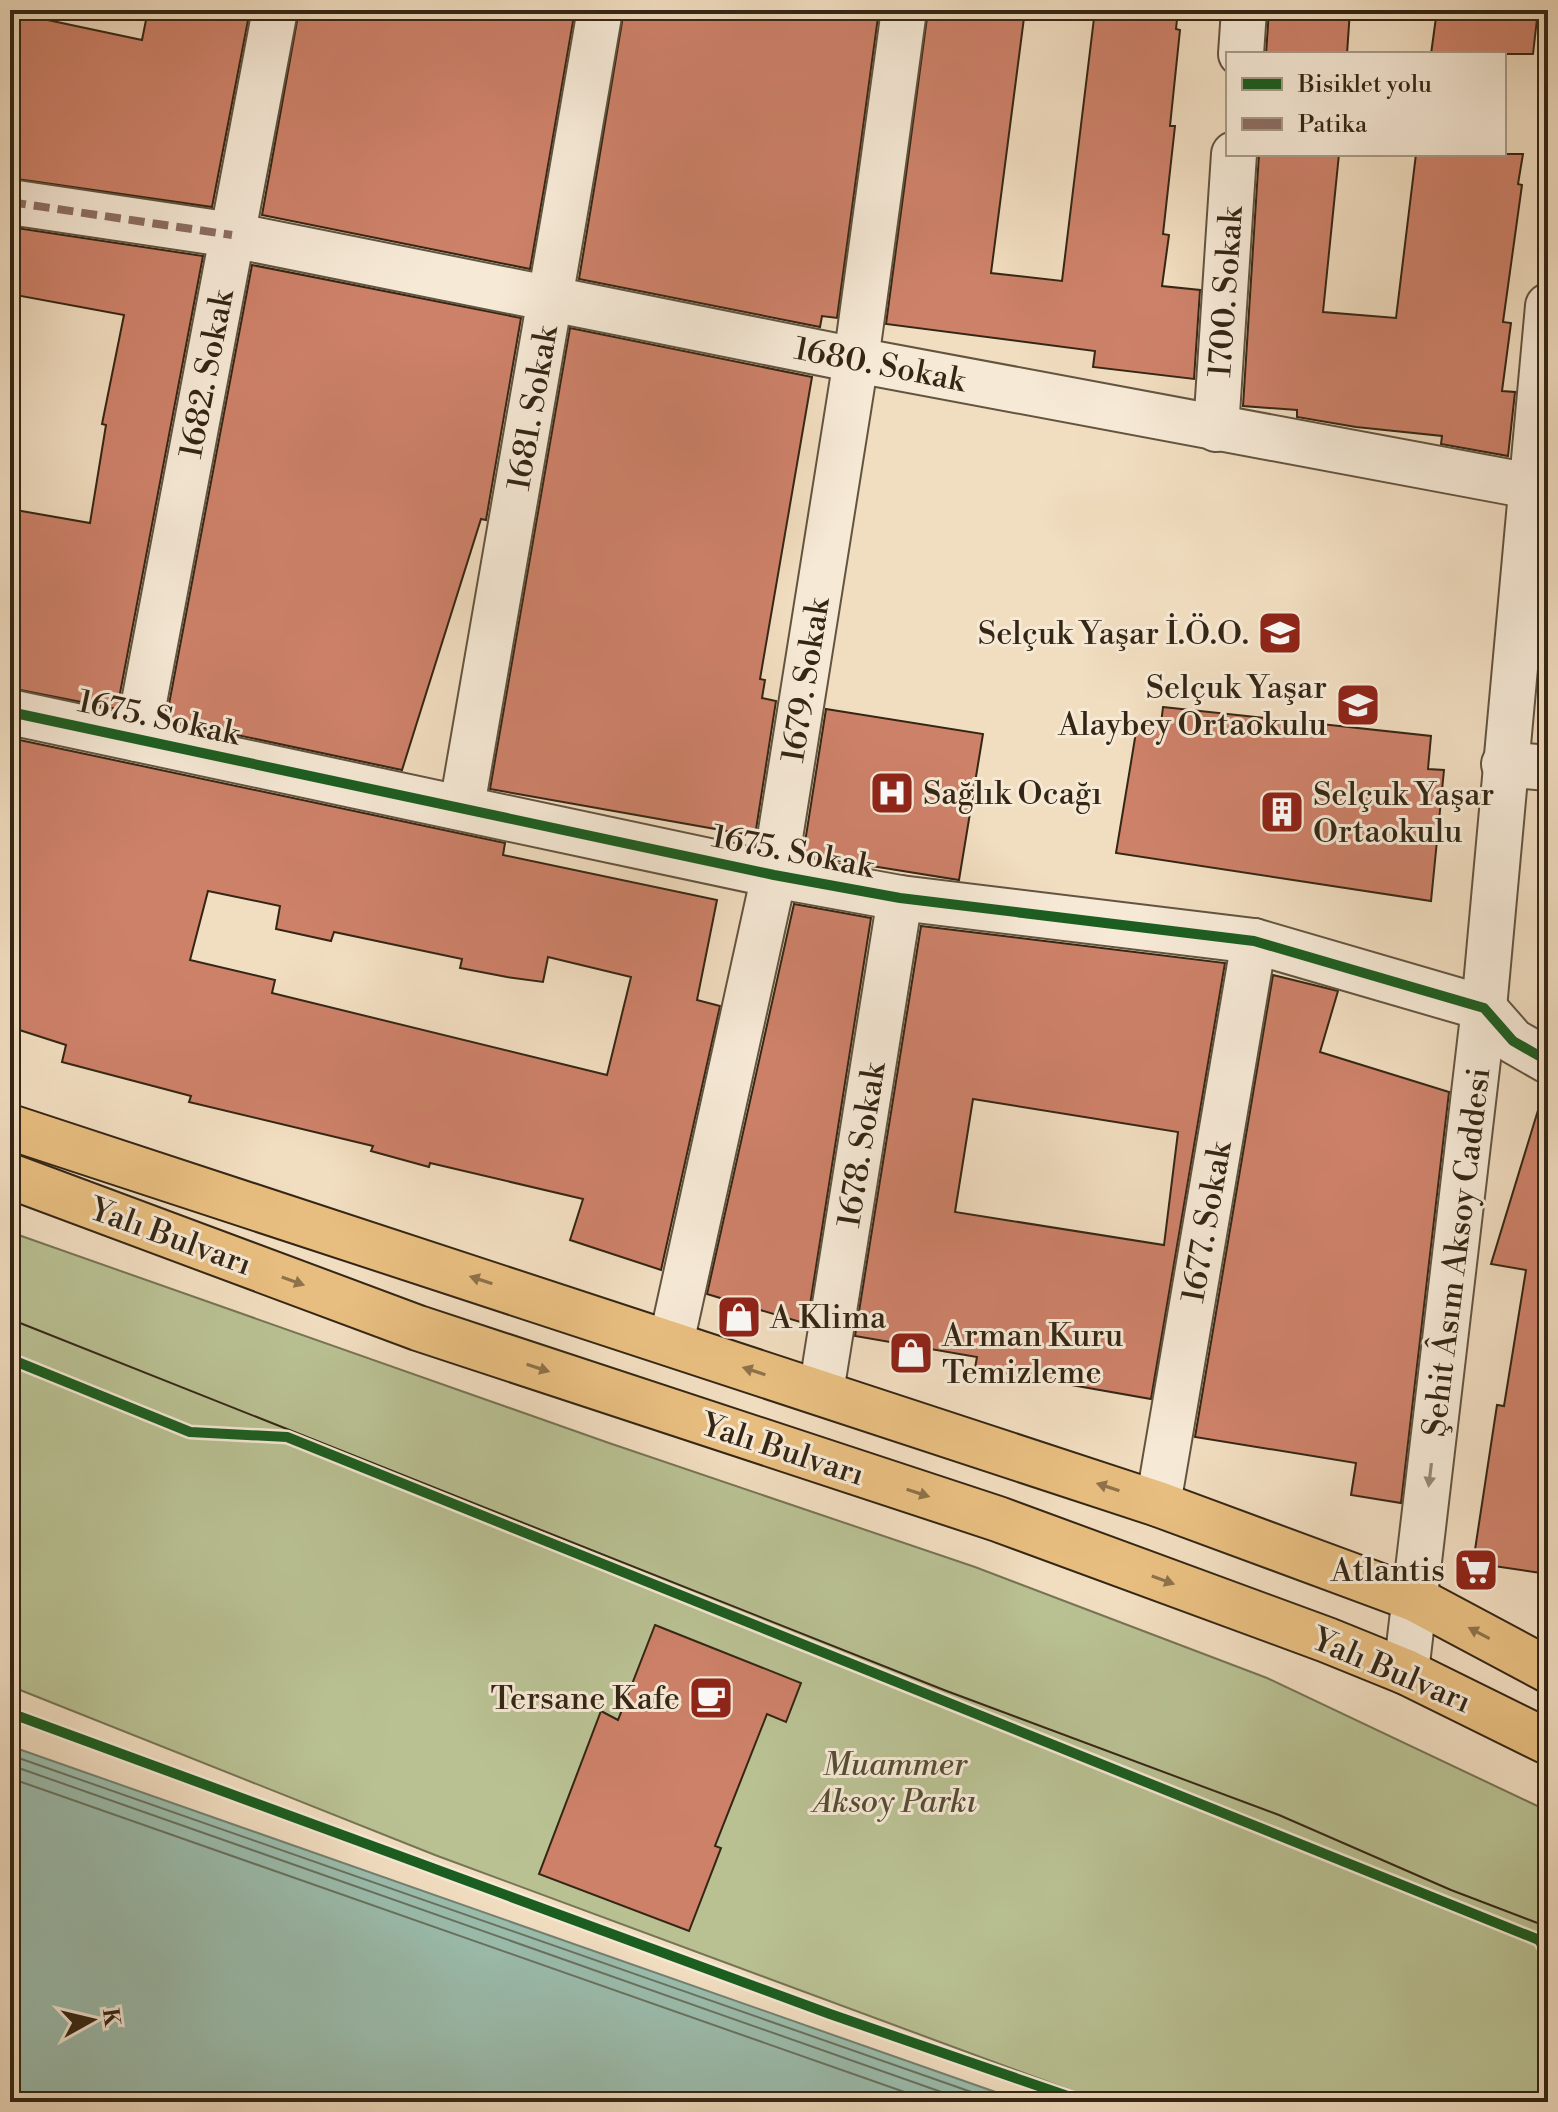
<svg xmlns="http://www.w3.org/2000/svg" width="1558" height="2112" viewBox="0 0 1558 2112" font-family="'Libre Bodoni',serif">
	<rect width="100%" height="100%" fill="#f1ddc0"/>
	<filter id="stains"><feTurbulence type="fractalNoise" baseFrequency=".0025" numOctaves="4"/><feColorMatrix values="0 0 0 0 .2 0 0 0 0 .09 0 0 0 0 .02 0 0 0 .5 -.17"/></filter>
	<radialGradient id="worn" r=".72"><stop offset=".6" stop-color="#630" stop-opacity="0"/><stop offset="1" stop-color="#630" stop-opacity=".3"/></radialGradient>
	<polygon fill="#b9c193" stroke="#767454" stroke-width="2" points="10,1232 609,1443 975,1567 1267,1678 1548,1811 1548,2102 1102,2102 435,1855 10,1686"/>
	<polygon fill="#9bbdad" stroke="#728170" stroke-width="2" points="10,1746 1024,2102 10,2102"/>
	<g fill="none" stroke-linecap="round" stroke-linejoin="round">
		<g stroke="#687260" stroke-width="2">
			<polyline points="10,1755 1000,2102"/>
			<polyline points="10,1765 970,2102"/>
			<polyline points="10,1778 933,2102"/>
		</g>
	</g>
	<g fill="#cd8169" stroke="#342614" stroke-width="2" fill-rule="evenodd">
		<polygon points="148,10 250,10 212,207 10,178 10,12 142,40"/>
		<polygon points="299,10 575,10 530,269 262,215"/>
		<polygon points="624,10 879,10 837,318 822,316 820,327 579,279"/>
		<polygon points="928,10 1025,10 991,273 1062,281 1095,10 1178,10 1176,29 1180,30 1170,126 1175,126 1163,234 1169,235 1162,286 1200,290 1194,379 1093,367 1095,351 886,324"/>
		<polygon points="1269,10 1350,10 1347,54 1266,54"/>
		<polygon points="1437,10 1538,10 1533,54 1431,54"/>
		<polygon points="1259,154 1339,154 1323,312 1396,318 1416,154 1523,154 1518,184 1522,185 1503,322 1511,323 1502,391 1515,392 1508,456 1441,444 1442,436 1356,427 1297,417 1297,410 1243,406"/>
		<polygon points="10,227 203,256 117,709 10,688 10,509 90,523 106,425 102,424 124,315 10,294"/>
		<polygon points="252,265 521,318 486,520 481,519 402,770 166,720"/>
		<polygon points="570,328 812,377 760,679 765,680 762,698 776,701 755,836 490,789"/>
		<polygon points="1163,707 1431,736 1428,769 1444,770 1431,901 1116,853 1137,726 1161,724"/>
		<polygon points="826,709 983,734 959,880 803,855"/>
		<path d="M 10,738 L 505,843 L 503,855 L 717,900 L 697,1000 L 720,1006 L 661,1270 L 570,1240 L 583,1199 L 430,1163 L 429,1167 L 371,1151 L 373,1146 L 189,1102 L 191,1096 L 62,1062 L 66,1045 L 10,1027 ZM 208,891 L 280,906 L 276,929 L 331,941 L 334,932 L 462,959 L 460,968 L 507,977 L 543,982 L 548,957 L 631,977 L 607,1075 L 272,993 L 275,980 L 190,960 Z"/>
		<polygon points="794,904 871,918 807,1324 707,1294"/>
		<path d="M 921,926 L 1225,963 L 1151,1399 L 975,1368 L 977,1357 L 855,1336 ZM 973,1099 L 1178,1132 L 1164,1245 L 955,1212 Z"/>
		<polygon points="1273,975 1338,991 1320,1052 1449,1092 1401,1503 1351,1495 1356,1463 1195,1437"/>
		<polygon points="1539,1107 1548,1108 1548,1574 1473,1563 1497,1405 1504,1406 1526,1270 1491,1264"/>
		<polygon points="655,1625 801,1683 786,1722 767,1714 715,1846 721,1848 689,1931 539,1874 601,1711 618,1720"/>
	</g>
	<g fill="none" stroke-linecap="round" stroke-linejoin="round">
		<g stroke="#63543f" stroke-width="48">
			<g id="street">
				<polyline points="1241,54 1244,10"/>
				<polyline points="10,202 232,235 856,360 1530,486"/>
				<polyline points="1216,429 1234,154"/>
				<polyline points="10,712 774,875 900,898 1254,941 1484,1008 1513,1041 1548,1061"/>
				<polyline points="137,739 275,10"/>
				<polyline points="1504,764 1548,768"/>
				<polyline points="462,806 600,10"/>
				<polyline points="671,1343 774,875 856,360 904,10"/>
				<polyline points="821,1392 900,898"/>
				<polyline points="1158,1504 1254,941"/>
				<polyline points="1406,1672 1484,1008 1548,306"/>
			</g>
		</g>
		<g stroke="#342614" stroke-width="48">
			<g id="primary">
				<polyline points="10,1127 1158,1504 1415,1599 1548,1670"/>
				<polyline points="10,1176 418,1328 998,1519 1327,1640 1406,1672 1548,1742"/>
			</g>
		</g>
		<use href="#street" stroke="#f6e9d6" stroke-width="44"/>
		<use href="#primary" stroke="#e8be80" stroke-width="44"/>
		<polyline stroke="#342614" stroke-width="2" points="10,1319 944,1690 1279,1815 1451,1890 1548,1927"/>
		<polyline stroke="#8d6e63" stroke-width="8" stroke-dasharray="16 8" stroke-linecap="butt" points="10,202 232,235"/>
		<g stroke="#f6e9d6" stroke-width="15">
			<g id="cycleway">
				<polyline points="10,712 774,875 900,898 1254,941 1484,1008 1513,1041 1548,1061"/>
				<polyline points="10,1359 190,1432 287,1437 1539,1940 1548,1954"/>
				<polyline points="10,1713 830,2014 1085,2102"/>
			</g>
		</g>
		<use href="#cycleway" stroke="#1b5e20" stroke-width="10"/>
	</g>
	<defs><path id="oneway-solid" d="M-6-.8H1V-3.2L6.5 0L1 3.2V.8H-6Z" transform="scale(2)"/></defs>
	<g fill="#8e724a">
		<use href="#oneway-solid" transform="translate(481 1280) rotate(-162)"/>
		<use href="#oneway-solid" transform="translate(293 1281) rotate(20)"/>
		<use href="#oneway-solid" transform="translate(538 1368) rotate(18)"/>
		<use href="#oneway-solid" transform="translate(754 1371) rotate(-162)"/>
		<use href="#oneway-solid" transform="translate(1108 1487) rotate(-162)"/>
		<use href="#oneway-solid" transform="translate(918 1493) rotate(18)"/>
		<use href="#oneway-solid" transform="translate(1163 1580) rotate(20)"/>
		<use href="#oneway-solid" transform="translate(1479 1633) rotate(-152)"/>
	</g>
	<use fill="#958875" href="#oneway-solid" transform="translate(1430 1475) rotate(97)"/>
	<defs>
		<g id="school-square" transform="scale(2.3)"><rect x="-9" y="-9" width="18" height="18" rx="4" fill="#8f2418" stroke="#f6e9d6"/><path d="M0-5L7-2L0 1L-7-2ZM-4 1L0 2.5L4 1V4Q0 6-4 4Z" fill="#fff"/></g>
		<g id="hospital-square" transform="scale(2.3)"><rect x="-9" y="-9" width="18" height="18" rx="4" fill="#8f2418" stroke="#f6e9d6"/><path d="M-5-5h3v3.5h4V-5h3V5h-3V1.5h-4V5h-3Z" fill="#fff"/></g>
		<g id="building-square" transform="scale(2.3)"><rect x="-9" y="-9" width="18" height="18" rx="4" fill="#8f2418" stroke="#f6e9d6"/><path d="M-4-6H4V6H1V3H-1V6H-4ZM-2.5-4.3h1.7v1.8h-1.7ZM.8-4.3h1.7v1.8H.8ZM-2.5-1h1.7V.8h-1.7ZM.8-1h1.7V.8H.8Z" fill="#fff"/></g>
		<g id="shop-square" transform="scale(2.3)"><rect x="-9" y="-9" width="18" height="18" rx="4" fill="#8f2418" stroke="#f6e9d6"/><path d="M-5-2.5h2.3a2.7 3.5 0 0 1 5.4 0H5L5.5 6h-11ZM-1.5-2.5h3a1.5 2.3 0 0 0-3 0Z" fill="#fff"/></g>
		<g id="supermarket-square" transform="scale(2.3)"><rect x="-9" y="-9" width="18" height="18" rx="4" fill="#8f2418" stroke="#f6e9d6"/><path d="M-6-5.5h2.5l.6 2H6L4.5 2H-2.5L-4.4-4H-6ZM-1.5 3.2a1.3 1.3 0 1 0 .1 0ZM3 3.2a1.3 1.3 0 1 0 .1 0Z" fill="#fff"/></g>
		<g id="cafe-square" transform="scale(2.3)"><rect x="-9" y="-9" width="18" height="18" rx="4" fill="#8f2418" stroke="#f6e9d6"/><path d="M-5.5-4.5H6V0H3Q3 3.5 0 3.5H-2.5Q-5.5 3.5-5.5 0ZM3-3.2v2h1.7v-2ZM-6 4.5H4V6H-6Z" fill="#fff"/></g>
	</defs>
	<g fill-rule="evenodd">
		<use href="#school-square" x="1280" y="633"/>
		<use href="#school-square" x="1358" y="705"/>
		<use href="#hospital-square" x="892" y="793"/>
		<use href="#building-square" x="1282" y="812"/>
		<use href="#shop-square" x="739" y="1317"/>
		<use href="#shop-square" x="911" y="1353"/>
		<use href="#supermarket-square" x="1476" y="1570"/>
		<use href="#cafe-square" x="711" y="1698"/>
	</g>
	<g text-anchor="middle" stroke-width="6" stroke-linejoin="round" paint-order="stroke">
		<g font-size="32" fill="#342614" stroke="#f6e9d6">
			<text transform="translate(1225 292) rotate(-86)" y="11">1700. Sokak</text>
			<text transform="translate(880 364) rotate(11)" y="11">1680. Sokak</text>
			<text transform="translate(206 374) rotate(-79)" y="11">1682. Sokak</text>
			<text transform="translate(532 408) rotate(-80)" y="11">1681. Sokak</text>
			<text transform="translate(805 680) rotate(-81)" y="11">1679. Sokak</text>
			<text transform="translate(159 717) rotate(12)" y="11">1675. Sokak</text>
			<text transform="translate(793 851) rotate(11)" y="11">1675. Sokak</text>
			<text transform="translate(861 1145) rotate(-81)" y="11">1678. Sokak</text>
			<text transform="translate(1206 1222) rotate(-80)" y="11">1677. Sokak</text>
			<text transform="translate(171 1236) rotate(20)" y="11">Yalı Bulvarı</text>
			<text transform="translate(1456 1252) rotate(-83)" y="11">Şehit Âsım Aksoy Caddesi</text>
			<text transform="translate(783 1449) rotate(18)" y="11">Yalı Bulvarı</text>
			<text transform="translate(1392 1670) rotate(23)" y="11">Yalı Bulvarı</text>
		</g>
		<g font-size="32" fill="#342614" stroke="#f6e9d6" text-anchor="end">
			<text x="1249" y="644">Selçuk Yaşar İ.Ö.O.</text>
			<text x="1327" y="698">Selçuk Yaşar<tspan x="1327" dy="37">Alaybey Ortaokulu</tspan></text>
			<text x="923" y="804" text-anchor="start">Sağlık Ocağı</text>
			<text x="1313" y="805" text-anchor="start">Selçuk Yaşar<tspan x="1313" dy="37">Ortaokulu</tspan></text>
			<text x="770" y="1328" text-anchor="start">A Klima</text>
			<text x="942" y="1346" text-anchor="start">Arman Kuru<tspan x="942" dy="37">Temizleme</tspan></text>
			<text x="1445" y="1581">Atlantis</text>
			<text x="680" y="1709">Tersane Kafe</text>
		</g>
		<g font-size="32" font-style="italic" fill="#554d34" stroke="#f6e9d6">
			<text x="895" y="1775">Muammer<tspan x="895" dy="37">Aksoy Parkı</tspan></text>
		</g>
	</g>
	<rect width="1558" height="2112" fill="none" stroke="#f1ddc0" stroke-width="40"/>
	<rect x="12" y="12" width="1534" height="2088" fill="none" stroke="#342614" stroke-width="4"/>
	<rect x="20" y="20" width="1518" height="2072" fill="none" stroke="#342614" stroke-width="2"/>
	<rect x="1226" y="52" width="280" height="104" fill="#f6e9d6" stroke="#a89b88" stroke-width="2"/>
	<rect x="1242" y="78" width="40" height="12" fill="#1b5e20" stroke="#a89b88" stroke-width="2"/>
	<text x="1298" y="92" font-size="24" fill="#342614">Bisiklet yolu</text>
	<rect x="1242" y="118" width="40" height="12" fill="#8d6e63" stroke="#a89b88" stroke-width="2"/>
	<text x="1298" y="132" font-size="24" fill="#342614">Patika</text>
	<g transform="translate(92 2020) rotate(82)" stroke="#f6e9d6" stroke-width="6" paint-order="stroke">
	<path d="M0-6L14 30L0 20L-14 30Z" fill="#342614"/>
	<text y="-12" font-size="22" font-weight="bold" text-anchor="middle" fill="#342614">K</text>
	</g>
	<rect width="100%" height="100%" filter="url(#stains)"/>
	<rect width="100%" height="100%" fill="url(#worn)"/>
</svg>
